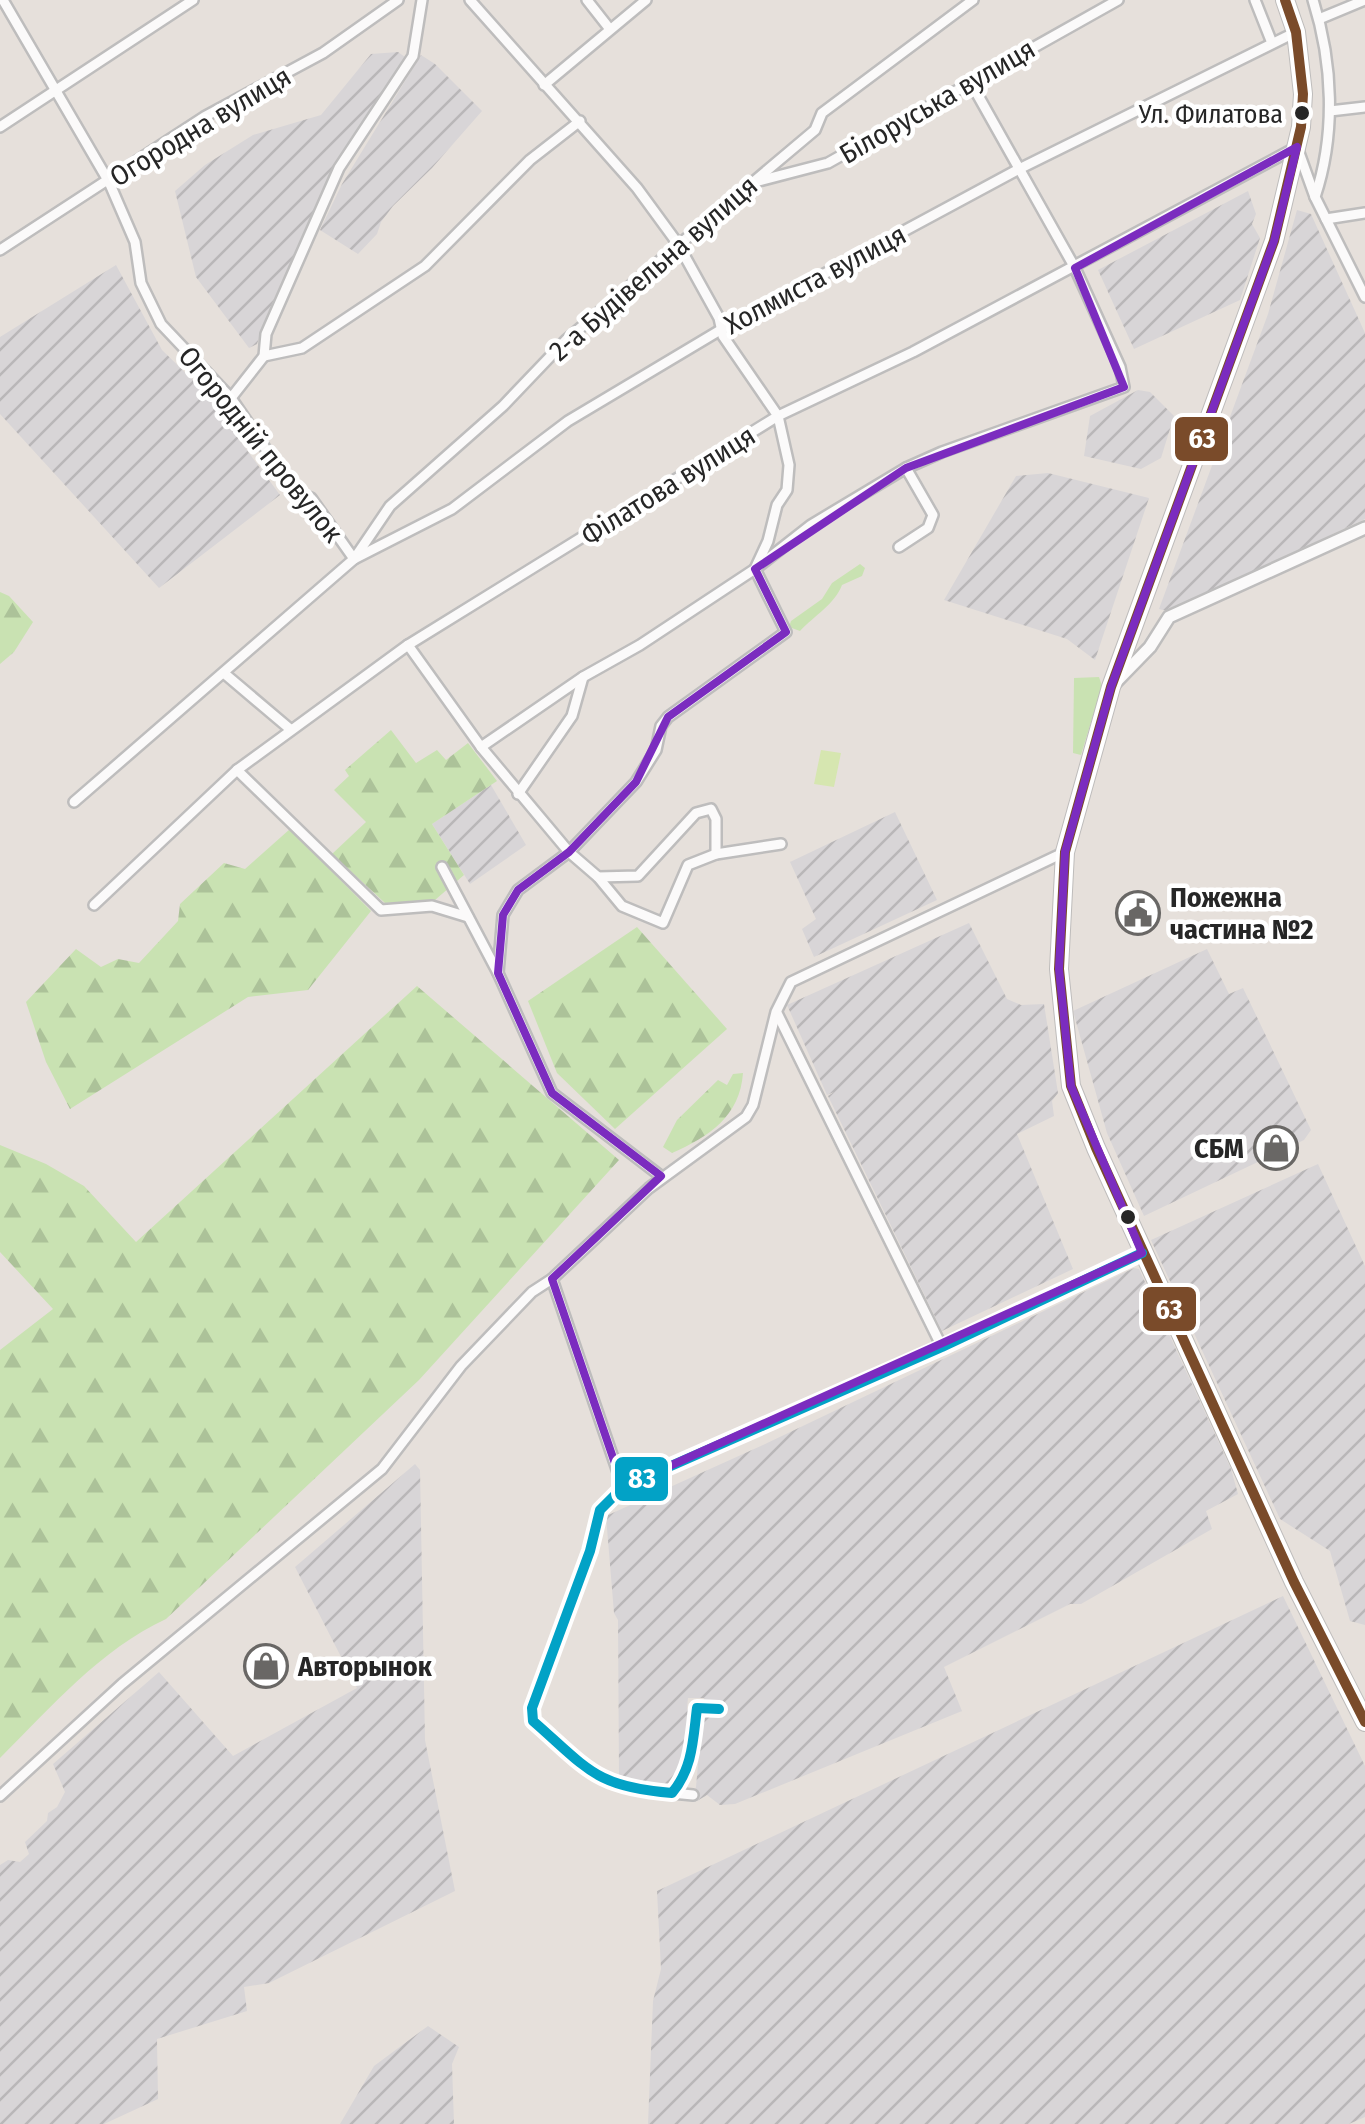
<svg xmlns="http://www.w3.org/2000/svg" width="1365" height="2124" viewBox="0 0 1365 2124" font-family="'Fira Sans Condensed',sans-serif">
	<defs>
		<pattern id="industrial-furrows" width="10" height="10" patternUnits="userSpaceOnUse" patternTransform="scale(2.5)"><rect width="10" height="10" fill="#d8d5d7"/><path d="M-1 1l2-2M0 10L10 0M9 11l2-2" fill="none" stroke="#b9b7b8"/></pattern>
		<pattern id="forest-firs" width="22" height="20" patternUnits="userSpaceOnUse" patternTransform="scale(2.5)"><rect width="22" height="20" fill="#c9e2b2"/><path d="M5 1l3.5 6h-7zM16 11l3.5 6h-7z" fill="#acc299"/></pattern>
	</defs>
	<rect width="100%" height="100%" fill="#e6e0db"/>
	<g fill="url(#industrial-furrows)">
		<polygon points="398,52 405,57 332,173 267,315 257,344 249,348 196,277 175,191 205,165 253,135 321,115 371,54"/>
		<polygon points="421,55 435,64 482,111 432,168 393,206 381,222 377,234 358,254 320,230 342,184"/>
		<polygon points="1248,191 1256,214 1252,224 1260,238 1240,300 1134,349 1098,270"/>
		<polygon points="1297,210 1311,214 1365,333 1365,519 1167,611 1159,609 1268,314"/>
		<polygon points="116,265 162,350 201,388 280,495 159,588 0,414 0,337"/>
		<polygon points="1138,390 1150,392 1174,416 1161,458 1141,469 1084,456 1090,416"/>
		<polygon points="1048,473 1149,498 1095,660 1067,639 944,600 1016,476"/>
		<polygon points="491,785 526,845 470,884 432,824"/>
		<polygon points="895,812 937,900 814,957 802,929 816,919 790,862"/>
		<polygon points="969,923 1007,999 1021,1005 1044,1004 1058,1093 1052,1101 1054,1116 1017,1134 1073,1269 942,1331 828,1096 834,1092 827,1095 787,1005"/>
		<polygon points="1207,949 1229,994 1243,988 1311,1130 1304,1140 1144,1216 1107,1133 1073,1011"/>
		<polygon points="1318,1164 1365,1266 1365,1625 1350,1621 1330,1551 1280,1519 1151,1240"/>
		<polygon points="1134,1268 1139,1269 1231,1469 1238,1494 1206,1511 1212,1529 1081,1604 1070,1604 944,1667 962,1711 735,1804 720,1805 707,1795 697,1801 692,1800 696,1787 704,1698 688,1698 687,1708 690,1713 685,1764 672,1787 619,1777 618,1620 614,1613 606,1516 763,1445"/>
		<polygon points="415,1464 420,1470 425,1740 455,1891 269,1983 244,1987 247,2011 157,2039 158,2099 104,2124 0,2124 0,1865 8,1860 20,1862 29,1854 25,1842 47,1821 48,1813 57,1807 65,1792 53,1764 159,1672 233,1756 357,1688 295,1567"/>
		<polygon points="1283,1596 1365,1766 1365,2117 1349,2124 648,2124 653,2001 661,1969 657,1891"/>
		<polygon points="428,2026 459,2047 452,2064 454,2124 340,2124 374,2066"/>
	</g>
	<polygon fill="#c9e2b2" points="1099,677 1102,686 1081,755 1073,753 1074,678"/>
	<g fill="url(#forest-firs)">
		<path d="M 860,564 L 865,568 L 862,576 L 842,585 C 835,604 814,616 800,631 L 789,627 L 791,621 L 822,599 L 832,583 Z"/>
		<polygon points="0,592 9,596 33,622 14,652 0,664"/>
		<polygon points="391,730 416,763 437,750 446,760 468,743 497,781 432,824 464,875 435,900 385,903 332,854 366,822 334,790 349,776 345,770"/>
		<polygon points="290,829 371,911 308,990 248,997 70,1109 46,1062 26,1002 76,949 101,967 118,959 139,963 178,921 180,904 224,863 245,869"/>
		<polygon points="637,927 727,1029 615,1129 557,1073 528,1001"/>
		<path d="M 417,986 L 619,1160 L 419,1380 L 166,1619 C 101,1649 50,1708 0,1758 L 0,1350 L 53,1309 L 0,1252 L 0,1145 L 46,1164 L 84,1186 L 136,1242 Z"/>
		<path d="M 743,1073 C 740,1116 709,1137 672,1153 L 663,1147 L 677,1120 L 718,1080 L 727,1085 L 733,1074 Z"/>
	</g>
	<polygon fill="#d6e6b0" points="821,750 841,753 834,787 814,784"/>
	<g fill="none" stroke-linecap="round" stroke-linejoin="round">
		<g stroke="#bebdbd" stroke-width="14">
			<g id="minor">
				<polyline points="3,0 109,182 135,242 141,283 161,324 231,398 295,492 311,498 354,559"/>
				<polyline points="587,0 609,28"/>
				<polyline points="1255,0 1272,43"/>
				<path d="M 1313,0 C 1333,63 1336,134 1315,197 L 1365,297"/>
				<polyline points="1319,19 1365,0"/>
				<polyline points="544,85 646,0"/>
				<polyline points="1330,111 1365,107"/>
				<polyline points="0,127 193,0"/>
				<polyline points="751,183 828,163 1118,0"/>
				<polyline points="1326,219 1365,213"/>
				<polyline points="0,250 204,117 323,53 398,0"/>
				<polyline points="264,356 302,348 425,266 530,160 580,121"/>
				<polyline points="231,398 264,356 266,334 339,168 413,56 422,0"/>
				<polyline points="899,547 928,528 933,515 906,468"/>
				<polyline points="356,558 452,509 568,421 722,329 1019,169 1296,32"/>
				<polyline points="408,645 481,747 569,852 636,782 656,750 661,726 668,717 786,632 755,569 768,541 777,505 787,490 789,465 778,416 723,336 719,318 678,244 637,188 470,0"/>
				<polyline points="225,674 290,729"/>
				<polyline points="481,747 583,677 640,645 755,569 811,525 906,468 942,452 1124,387 1120,367 1075,268 971,83"/>
				<polyline points="237,770 381,910 432,906 468,917"/>
				<polyline points="518,794 572,716 583,677"/>
				<polyline points="74,802 354,559 390,506 503,406 566,340 815,130 822,113 973,0"/>
				<polyline points="442,867 498,973 552,1093 662,1177"/>
				<polyline points="598,877 638,876 696,813 711,809 716,819 716,854"/>
				<polyline points="94,905 237,770 408,645 778,416 913,352 1297,147 1315,197"/>
				<polyline points="498,973 503,915 518,890 569,852 598,877 622,906 663,923 688,865 716,854 781,844"/>
				<polyline points="777,1013 942,1347"/>
				<polyline points="552,1279 623,1487"/>
				<path d="M 719,1709 L 697,1708 C 693,1739 693,1768 672,1793 C 595,1787 588,1769 533,1721 L 532,1708 L 590,1551 L 600,1510 L 623,1487 L 942,1347 L 1142,1253"/>
				<polyline points="672,1793 693,1795"/>
				<polyline points="0,1796 122,1684 382,1469 461,1366 532,1292 552,1279 649,1188 746,1117 753,1105 776,1012 791,982 1065,852"/>
			</g>
		</g>
		<g stroke="#bebdbd" stroke-width="16">
			<polyline id="tertiary" points="1114,684 1150,647 1169,617 1365,528"/>
		</g>
		<g stroke="#bebcbb" stroke-width="20">
			<polyline id="primary" points="1285,0 1296,32 1303,94 1301,127 1274,241 1111,687 1065,852 1059,969 1071,1086 1096,1148 1294,1582 1365,1722"/>
		</g>
		<use href="#minor" stroke="#fbfafa" stroke-width="9"/>
		<use href="#tertiary" stroke="#fbfafa" stroke-width="11"/>
		<use href="#primary" stroke="#e5dfd1" stroke-width="15"/>
		<g stroke="#fff" stroke-width="18">
			<polyline id="bus-1" points="1285,0 1296,32 1303,94 1301,127 1274,241 1111,687 1065,852 1059,969 1071,1086 1096,1148 1294,1582 1365,1722"/>
		</g>
		<g stroke="#fff" stroke-width="18">
			<path id="bus-2" d="M 719,1709 L 697,1708 C 693,1739 693,1768 672,1793 C 595,1787 588,1769 533,1721 L 532,1708 L 590,1551 L 600,1510 L 623,1487 L 942,1347 L 1142,1253"/>
		</g>
		<use href="#bus-1" stroke="#7a4b2a" stroke-width="10"/>
		<use href="#bus-2" stroke="#02a2c6" stroke-width="10"/>
	</g>
	<path fill="none" stroke="#7b2cbf" stroke-width="8" stroke-linejoin="round" d="M 1297,147 L 1274,241 L 1111,687 L 1065,852 L 1059,969 L 1071,1086 L 1142,1253 L 623,1487 L 552,1279 L 661,1176 L 552,1093 L 498,973 L 503,915 L 518,890 L 569,852 L 636,782 L 668,717 L 786,632 L 755,569 L 906,468 L 1124,387 L 1075,268 Z"/>
	<defs>
		<g id="civic-ring" transform="scale(2.25)"><circle r="9.5" fill="#fff" stroke="#696765" stroke-width="1.5"/><path d="M-.6-6.5H3V-4.5H.6V-3L4-1V1h2V6H-6V1h2V-1L-.6-3ZM-1.2 2.5V6h2.4V2.5Z" fill="#696765"/></g>
		<g id="shop-ring" transform="scale(2.25)"><circle r="9.5" fill="#fff" stroke="#696765" stroke-width="1.5"/><path d="M-5-2.5h2.3a2.7 3.5 0 0 1 5.4 0H5L5.5 6h-11ZM-1.5-2.5h3a1.5 2.3 0 0 0-3 0Z" fill="#696765"/></g>
	</defs>
	<g fill-rule="evenodd">
		<use href="#civic-ring" x="1138" y="913"/>
		<use href="#shop-ring" x="1276" y="1148"/>
		<use href="#shop-ring" x="266" y="1666"/>
	</g>
	<g fill="#262626" stroke="#fff" stroke-width="4">
		<circle cx="1302" cy="113" r="9"/>
		<circle cx="1128" cy="1217" r="9"/>
	</g>
	<g text-anchor="middle" stroke-width="9" stroke-linejoin="round" paint-order="stroke">
		<g font-size="26" fill="#262626" stroke="#fff" text-anchor="end">
			<text x="1283" y="123">Ул. Филатова</text>
		</g>
		<g font-size="28" fill="#262626" stroke="#fff">
			<text transform="translate(937 101) rotate(-30)" y="10">Білоруська вулиця</text>
			<text transform="translate(200 126) rotate(-31)" y="10">Огородна вулиця</text>
			<text transform="translate(653 268) rotate(-41)" y="10">2-а Будівельна вулиця</text>
			<text transform="translate(815 279) rotate(-28)" y="10">Холмиста вулиця</text>
			<text transform="translate(261 444) rotate(51)" y="10">Огородній провулок</text>
			<text transform="translate(668 485) rotate(-32)" y="10">Філатова вулиця</text>
		</g>
		<g font-size="28" font-weight="bold" fill="#262626" stroke="#fff" text-anchor="start">
			<text x="1170" y="907">Пожежна<tspan x="1170" dy="32">частина №2</tspan></text>
			<text x="1244" y="1158" text-anchor="end">СБМ</text>
			<text x="298" y="1676">Авторынок</text>
		</g>
	</g>
	<g stroke="#fff" stroke-width="4">
		<rect x="1173" y="415" width="57" height="48" rx="10" fill="#7a4b2a"/>
		<rect x="1141" y="1285" width="57" height="48" rx="10" fill="#7a4b2a"/>
		<rect x="613" y="1455" width="57" height="48" rx="10" fill="#02a2c6"/>
	</g>
	<g font-size="28" text-anchor="middle" font-weight="bold" fill="#fff">
		<text x="1202" y="448">63</text>
		<text x="1169" y="1319">63</text>
		<text x="642" y="1488">83</text>
	</g>
</svg>
